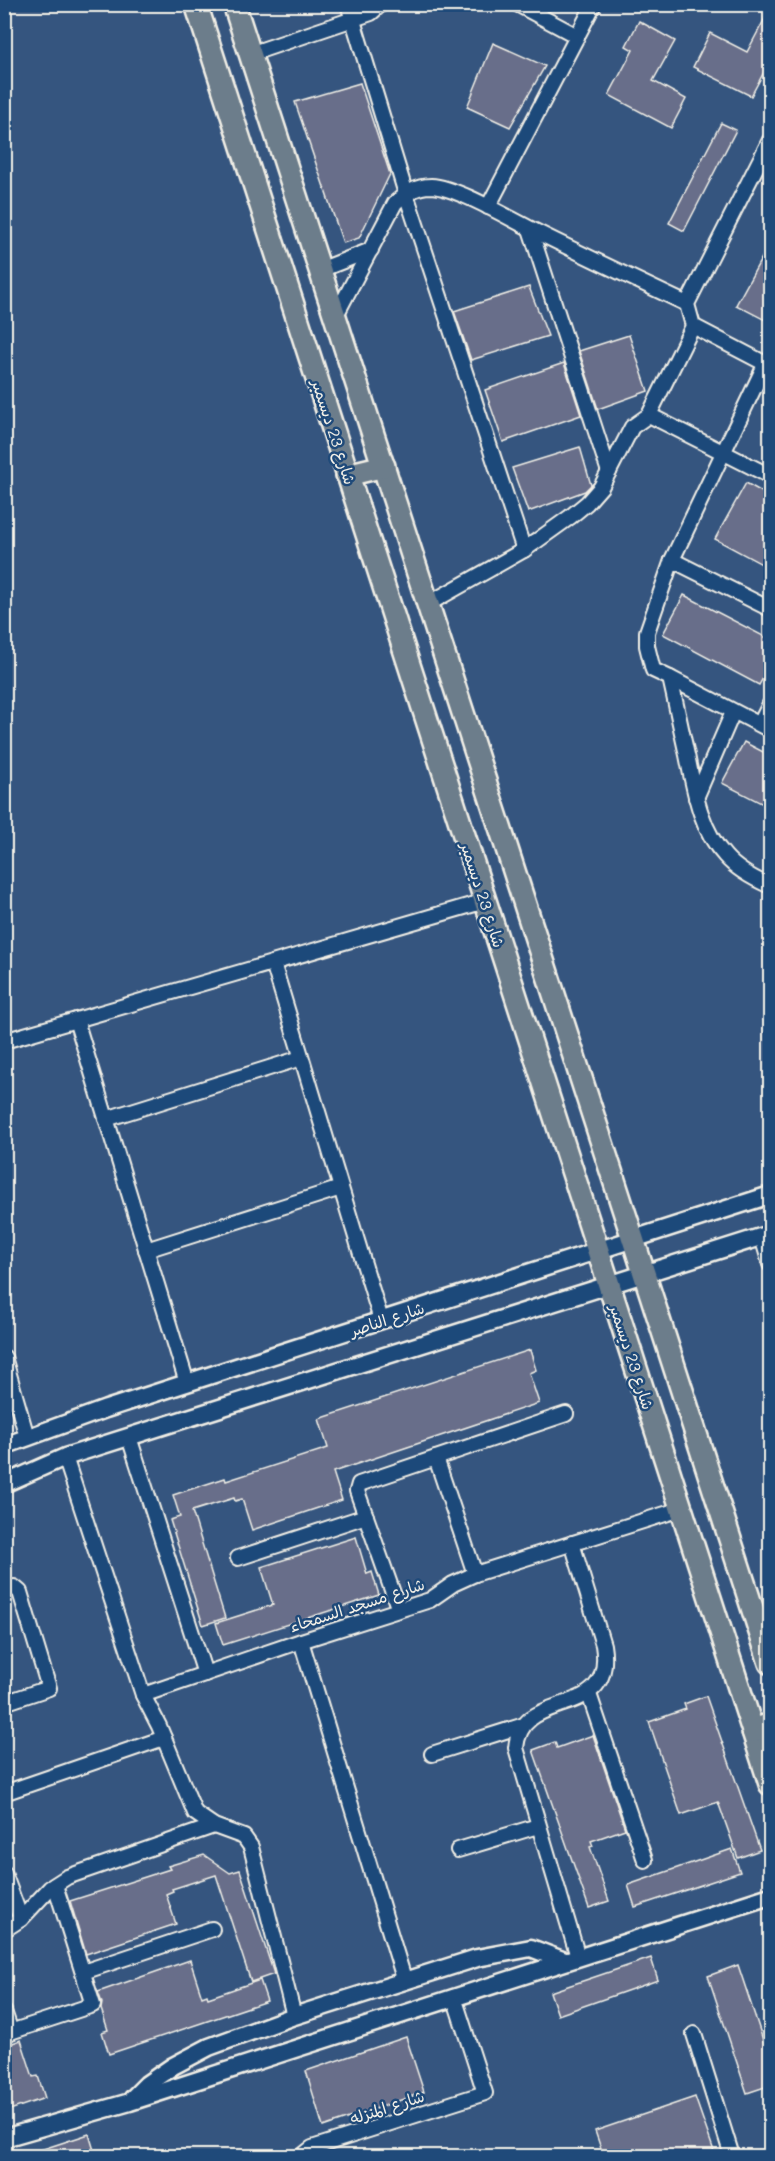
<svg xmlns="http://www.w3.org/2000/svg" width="775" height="2161" viewBox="0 0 775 2161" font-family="Mali,'Playpen Sans Arabic',sans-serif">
	<rect width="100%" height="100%" fill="#35557f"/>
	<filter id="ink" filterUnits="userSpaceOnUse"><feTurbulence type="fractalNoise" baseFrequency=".0167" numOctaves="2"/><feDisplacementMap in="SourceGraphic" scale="12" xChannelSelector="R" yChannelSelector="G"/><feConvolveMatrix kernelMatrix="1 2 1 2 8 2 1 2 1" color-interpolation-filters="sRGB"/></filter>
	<g filter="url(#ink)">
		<g fill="#676e8a" stroke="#f4f1e8" stroke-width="1.5">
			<polygon points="771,7 771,59 751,96 693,67 710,33 747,52"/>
			<polygon points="639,21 675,41 653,81 686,99 671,128 609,95 633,50 626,46"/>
			<polygon points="493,43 545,66 510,127 467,107"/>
			<polygon points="360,83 390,174 359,238 343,243 295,102"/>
			<polygon points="721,123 736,130 684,231 669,223"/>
			<polygon points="771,241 771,323 736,305"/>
			<polygon points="529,287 548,336 471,360 454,311"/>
			<polygon points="629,335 648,391 598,409 579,351"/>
			<polygon points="564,363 581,415 503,442 485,390"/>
			<polygon points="580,447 591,485 585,491 528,512 512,468"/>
			<polygon points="746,483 771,497 771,569 715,539"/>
			<polygon points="684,595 771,640 771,664 759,685 663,634"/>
			<polygon points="744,742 771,756 771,808 722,783"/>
			<polygon points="530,1350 536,1370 529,1373 539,1403 333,1472 342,1500 252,1530 242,1499 235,1501 234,1498 192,1511 225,1618 203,1625 170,1520 180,1517 173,1495 225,1478 226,1481 328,1448 319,1419"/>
			<polygon points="356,1537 367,1574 372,1572 379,1595 223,1645 216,1623 273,1605 261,1567"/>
			<polygon points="706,1696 760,1850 738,1858 718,1802 681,1815 649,1722 686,1709 684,1704"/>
			<polygon points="593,1735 625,1829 591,1841 593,1846 590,1847 609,1901 589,1908 533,1750 555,1742 557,1748"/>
			<polygon points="732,1849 740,1872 635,1907 628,1885"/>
			<polygon points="204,1855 230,1873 240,1870 274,1974 251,1982 216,1875 172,1889 173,1891 166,1894 176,1924 86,1954 70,1901 170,1869 168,1866"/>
			<polygon points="651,1958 658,1980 558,2015 550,1992"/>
			<polygon points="190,1960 202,1997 207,1995 208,1998 260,1980 267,2001 109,2054 102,2032 108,2030 101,2009 102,2003 98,1992"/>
			<polygon points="738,1965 771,2064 771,2085 747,2093 708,1976"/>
			<polygon points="406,2037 424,2092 323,2127 306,2071"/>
			<polygon points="21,2040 33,2077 38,2076 45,2098 4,2112 4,2046"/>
			<polygon points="695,2097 716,2157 604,2157 595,2131"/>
			<polygon points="89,2134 96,2157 29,2157 28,2154"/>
		</g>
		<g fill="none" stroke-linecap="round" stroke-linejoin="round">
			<g stroke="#f4f1e8" stroke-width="18">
				<g id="minor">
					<polyline points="348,4 406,194 524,550"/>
					<polyline points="517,4 577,36"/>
					<polyline points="250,54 371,13 381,4"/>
					<polyline points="488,207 594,4"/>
					<polyline points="530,229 609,472"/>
					<polyline points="320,270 371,250"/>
					<path d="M 335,317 L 395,203 C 405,194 416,186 431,186 C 456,187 505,216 529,228 C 581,254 634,279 687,304"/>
					<polyline points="693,326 770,366"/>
					<polyline points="766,363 672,560 770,609"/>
					<polyline points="649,415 770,476"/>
					<path d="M 672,560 L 647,632 L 647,646 L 653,670 L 670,678 C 676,704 681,729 687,755 C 694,789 700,829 725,856 C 737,870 754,879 770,886"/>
					<polyline points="428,604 524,550 570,517 587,503 601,487 632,427 649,415 693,326 687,304 770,140"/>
					<polyline points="670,678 770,730"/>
					<polyline points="760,724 770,704"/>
					<polyline points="696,798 733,712"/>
					<polyline points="273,963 381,1320"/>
					<polyline points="76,1020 187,1383"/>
					<polyline points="4,1041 485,901"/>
					<polyline points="106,1119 301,1058"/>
					<polyline points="762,1237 770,1264"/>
					<polyline points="146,1250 341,1188"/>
					<polyline points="4,1357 27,1437"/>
					<polyline points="129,1437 205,1674"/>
					<polyline points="65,1457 143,1695 159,1726 195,1813 214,1826 244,1837 251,1847 294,2016"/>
					<polyline points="436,1458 475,1574"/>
					<path d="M 572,1543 L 603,1645 C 616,1725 521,1685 516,1748 L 578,1957"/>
					<polyline points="238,1558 366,1516"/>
					<polyline points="4,1590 14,1587 20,1592 49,1688 4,1703"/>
					<polyline points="399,1610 357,1491 359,1484 566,1414"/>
					<polyline points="301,1641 405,1982"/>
					<polyline points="589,1694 645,1860"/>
					<polyline points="143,1695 301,1641 430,1600 453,1584 475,1574 681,1509"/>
					<polyline points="432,1754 521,1726"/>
					<polyline points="4,1793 164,1738"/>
					<polyline points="458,1850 538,1826"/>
					<polyline points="4,1873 21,1919"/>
					<polyline points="4,1930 21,1919 50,1888 67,1877 214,1826"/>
					<polyline points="83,1972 212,1929"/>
					<polyline points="4,2011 11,2032"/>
					<polyline points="4,2034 93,2005 55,1885"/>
					<polyline points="694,2034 732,2156"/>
					<polyline points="302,2156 312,2148 485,2093 454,1997"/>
				</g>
			</g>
			<g stroke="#f4f1e8" stroke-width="21">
				<g id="tertiary">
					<polyline points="4,1446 106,1409 770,1195"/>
					<polyline points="4,1484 65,1457 770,1234"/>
					<polyline points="132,2099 147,2084 173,2066 209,2047 294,2016 477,1958 531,1948 565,1961"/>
					<polyline points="4,2138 130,2102 770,1896"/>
				</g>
			</g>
			<g stroke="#f4f1e8" stroke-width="26">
				<g id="primary">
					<polyline points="196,4 770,1784"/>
					<polyline points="234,4 770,1663"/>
					<polyline points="347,475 384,466"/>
					<polyline points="753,1731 770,1724"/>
				</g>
			</g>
			<use href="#minor" stroke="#1f4a7a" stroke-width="14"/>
			<use href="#tertiary" stroke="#1f4a7a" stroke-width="16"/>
			<use href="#primary" stroke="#6c7d8b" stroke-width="21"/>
		</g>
	</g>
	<g text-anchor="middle" stroke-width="5" stroke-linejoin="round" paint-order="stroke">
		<g font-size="16" fill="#f4f1e8" stroke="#1f4a7a">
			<text transform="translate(334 432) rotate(72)" y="6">شارع 23 ديسمبر</text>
			<text transform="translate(483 895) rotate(72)" y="6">شارع 23 ديسمبر</text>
			<text transform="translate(387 1319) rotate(-18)" y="6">شارع الناصر</text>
			<text transform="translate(632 1357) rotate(72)" y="6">شارع 23 ديسمبر</text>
			<text transform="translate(357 1605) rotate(-18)" y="6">شارع مسجد السمحاء</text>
			<text transform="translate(387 2107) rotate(-18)" y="6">شارع المنزله</text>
		</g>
	</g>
	<rect width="775" height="2161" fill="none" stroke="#1f4a7a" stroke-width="24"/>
	<rect x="12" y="12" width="751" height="2137" fill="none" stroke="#f4f1e8" stroke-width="2" filter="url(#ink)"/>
</svg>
